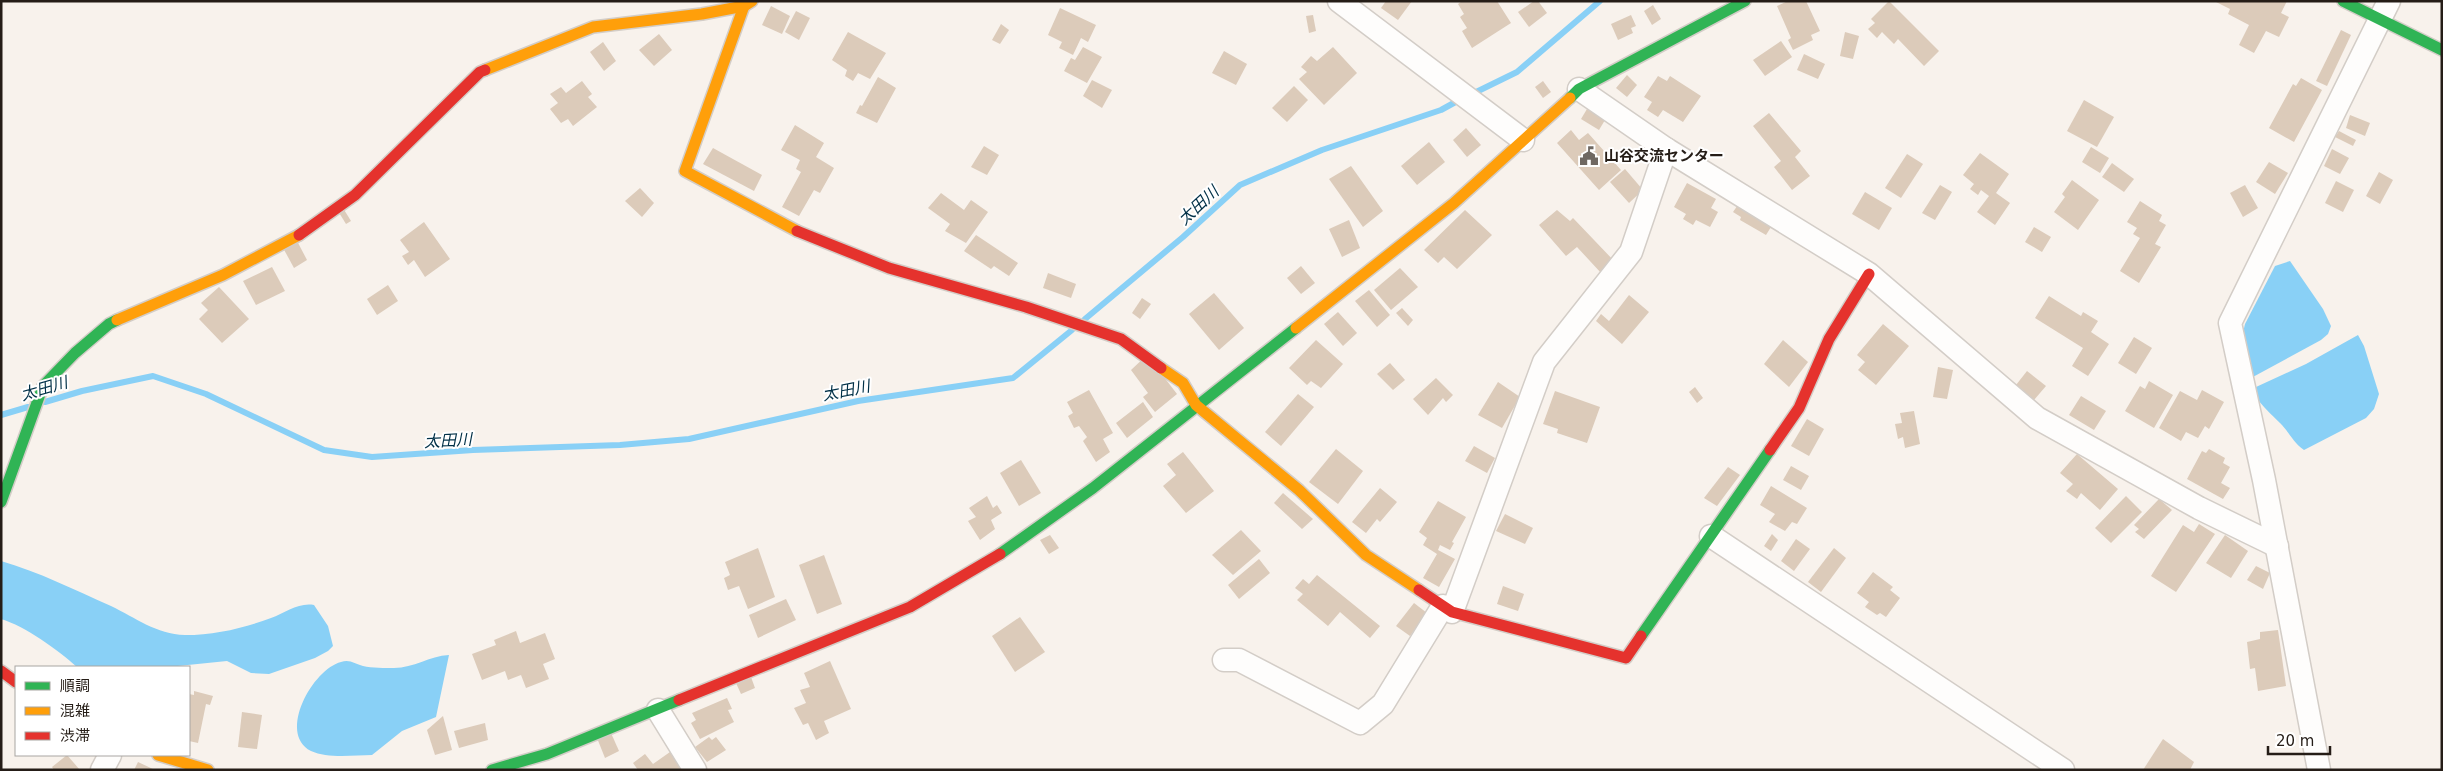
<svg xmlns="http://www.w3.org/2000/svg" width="2443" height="771" viewBox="0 0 2443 771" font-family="'DejaVu Sans','Noto Sans JP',sans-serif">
	<rect width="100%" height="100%" fill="#f8f2ec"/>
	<g fill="#89d0f6">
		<polygon points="2290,261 2323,309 2331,326 2328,334 2321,340 2251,378 2240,345 2245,324 2275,266"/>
		<path d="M 2358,335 L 2364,346 L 2379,394 L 2374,409 L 2366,418 L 2304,450 C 2293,442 2289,432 2280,423 C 2271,414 2263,407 2255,396 L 2256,387 L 2306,364 Z"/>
		<path d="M 1,561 C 39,572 75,590 111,606 C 136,618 156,634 185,635 C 215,635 244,628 271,618 C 285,613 299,602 314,605 L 328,626 L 333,646 L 328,651 L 315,658 L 269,674 L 251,673 L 227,661 L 168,667 L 77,667 C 58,650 25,626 1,619 Z"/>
		<path d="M 449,655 L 436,717 L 402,731 L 372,755 C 355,755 328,759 311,751 C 277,733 313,669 341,662 C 350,659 355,664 363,666 C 372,668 385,668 394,668 C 414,668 429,656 449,655 Z"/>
	</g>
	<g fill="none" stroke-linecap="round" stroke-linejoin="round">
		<g stroke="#89d0f6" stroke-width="6">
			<polyline points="1470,95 1517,72 1600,1"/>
			<polyline points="1085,319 1183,237 1240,185 1322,150 1441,110 1461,99"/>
			<polyline points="45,402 82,391 153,376 206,394 324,450 372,457 473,450 620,445 689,439 858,401 1013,378 1072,330"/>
			<polyline points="1,415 28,407"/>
		</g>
	</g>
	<g fill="#dccbba">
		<polygon points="1386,1 1412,1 1398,20 1381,8"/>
		<polygon points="1462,1 1497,1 1511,23 1472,48 1462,31 1467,28 1460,17 1464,14 1458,4"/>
		<polygon points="1534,1 1538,1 1547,13 1529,27 1518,12"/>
		<polygon points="1788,1 1806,1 1820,31 1811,35 1813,40 1793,50 1788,40 1791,38 1777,6"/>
		<polygon points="1889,1 1939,51 1924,66 1898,39 1894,44 1882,32 1877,38 1868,29 1875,23 1871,19"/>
		<polygon points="2214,1 2287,1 2281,13 2289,17 2279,37 2266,31 2254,53 2239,45 2249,25 2228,14 2230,9"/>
		<polygon points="1653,5 1661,19 1652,25 1644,11"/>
		<polygon points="771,6 790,16 782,34 762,25"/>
		<polygon points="1060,8 1096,25 1088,42 1081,38 1073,55 1059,48 1062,42 1048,35"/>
		<polygon points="796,11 810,18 799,40 785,32"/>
		<polygon points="1313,15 1316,31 1309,33 1306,16"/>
		<polygon points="1631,15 1636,26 1631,28 1633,33 1618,40 1611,24"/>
		<polygon points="1001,24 1009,30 1000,44 992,40"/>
		<polygon points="2341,30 2351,35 2327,86 2316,81"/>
		<polygon points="848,32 886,53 870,79 858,73 853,81 845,76 847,70 832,60"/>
		<polygon points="1845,32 1859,36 1853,59 1840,56"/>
		<polygon points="659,34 672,50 654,66 639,50"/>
		<polygon points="1781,41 1792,57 1765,76 1753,60"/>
		<polygon points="603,42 616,61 604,71 590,52"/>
		<polygon points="1083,47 1102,57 1087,83 1064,71 1071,58 1075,60"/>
		<polygon points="1333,47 1357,73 1324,105 1299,79 1307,72 1301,67 1311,56 1317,61"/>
		<polygon points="1224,51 1247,64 1236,85 1212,73"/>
		<polygon points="1804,54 1825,64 1818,79 1797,70"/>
		<polygon points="1627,75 1637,85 1627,97 1616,88"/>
		<polygon points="1658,76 1667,81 1670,76 1701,96 1683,122 1663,110 1658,117 1647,110 1652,102 1644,97"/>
		<polygon points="878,77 896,88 877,123 856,113 860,105 862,106"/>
		<polygon points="2301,78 2322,90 2294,142 2269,128 2293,84 2296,86"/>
		<polygon points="1092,80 1112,90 1102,108 1083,96"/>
		<polygon points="582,81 592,94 588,97 597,107 573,126 568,119 561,123 550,109 558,103 550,94 561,87 566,93"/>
		<polygon points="1543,81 1551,92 1543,98 1535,87"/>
		<polygon points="1294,86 1308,100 1287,122 1272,108"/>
		<polygon points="2084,100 2114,117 2097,147 2067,131"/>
		<polygon points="1587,109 1605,120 1599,130 1581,119"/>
		<polygon points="1769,113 1801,151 1795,157 1810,176 1792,190 1774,167 1781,161 1753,126"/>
		<polygon points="2350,115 2370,123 2365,136 2346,128"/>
		<polygon points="795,125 824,143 816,157 834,168 820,193 814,190 799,216 782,207 801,172 796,169 800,160 781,150"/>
		<polygon points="1466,128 1481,145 1467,157 1453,140"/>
		<polygon points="1571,130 1579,140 1588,133 1621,170 1599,190 1557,143"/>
		<polygon points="2339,131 2356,140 2353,146 2335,137"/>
		<polygon points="1429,142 1445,162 1417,185 1401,166"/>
		<polygon points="984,146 999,155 987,175 971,167"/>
		<polygon points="2091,147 2109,158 2100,173 2082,162"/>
		<polygon points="713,148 762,175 754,191 703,164"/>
		<polygon points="2332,149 2349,158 2340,174 2324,166"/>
		<polygon points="1980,153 2009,174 1996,193 2010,203 1995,225 1977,212 1989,196 1981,190 1978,195 1970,189 1974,184 1963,175"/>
		<polygon points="1907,154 1923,164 1901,198 1885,188"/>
		<polygon points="2269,162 2288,173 2275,194 2256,182"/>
		<polygon points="2112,163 2134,179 2124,192 2102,177"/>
		<polygon points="1351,166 1383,211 1363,227 1329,179"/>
		<polygon points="1625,169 1643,190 1629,203 1610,182"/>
		<polygon points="2379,172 2393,180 2380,204 2366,196"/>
		<polygon points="2072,180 2099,200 2078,230 2054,212 2065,197 2062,194"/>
		<polygon points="2336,181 2354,190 2343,212 2325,203"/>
		<polygon points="1687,183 1716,199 1711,208 1718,212 1710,227 1696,220 1693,225 1683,219 1686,214 1674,207"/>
		<polygon points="1940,185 1952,192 1935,220 1922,213"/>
		<polygon points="2245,185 2258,208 2243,217 2230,193"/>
		<polygon points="640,188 654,203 642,217 625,201"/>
		<polygon points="1865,192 1892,208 1879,230 1852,214"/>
		<polygon points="941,193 964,210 971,200 988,212 966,243 945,231 950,224 928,208"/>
		<polygon points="1742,199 1776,219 1766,235 1740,220 1741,217 1733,212"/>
		<polygon points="2140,201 2162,215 2159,221 2166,225 2155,244 2161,247 2139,283 2120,271 2140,238 2133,234 2137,228 2127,222"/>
		<polygon points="343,208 351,221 346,224 338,211"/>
		<polygon points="1465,210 1492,235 1457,269 1444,257 1438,263 1424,250"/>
		<polygon points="1557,210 1570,221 1573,218 1616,263 1602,274 1577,247 1566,256 1539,225"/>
		<polygon points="1349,220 1360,248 1342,257 1329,229"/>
		<polygon points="424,222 450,259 425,277 414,260 408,265 402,256 409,252 400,240"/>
		<polygon points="2034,227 2051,237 2042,252 2025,242"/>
		<polygon points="976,235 1018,263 1009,276 994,266 991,269 964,251"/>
		<polygon points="296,239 307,260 294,268 282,246"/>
		<polygon points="1301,266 1315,283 1301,294 1287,278"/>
		<polygon points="272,267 285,291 256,305 243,281"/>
		<polygon points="1400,268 1418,287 1391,310 1374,290"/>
		<polygon points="1048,273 1076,284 1071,298 1043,288"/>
		<polygon points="388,285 398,301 377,315 367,299"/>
		<polygon points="219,287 249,319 222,343 199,319 208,310 201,303"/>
		<polygon points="1369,290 1390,315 1377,327 1355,301"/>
		<polygon points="1214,293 1244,328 1219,350 1189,314"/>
		<polygon points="1629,295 1649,312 1622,344 1596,321 1601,314 1609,321"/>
		<polygon points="2049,296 2081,316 2083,312 2098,321 2091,332 2109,344 2088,376 2072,366 2083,348 2035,318"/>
		<polygon points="1142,298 1151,304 1140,319 1132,313"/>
		<polygon points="1402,308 1413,320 1408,326 1396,313"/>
		<polygon points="1338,312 1357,333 1343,346 1324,324"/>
		<polygon points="1883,324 1909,346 1876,385 1858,370 1865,362 1857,355"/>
		<polygon points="2134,337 2152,348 2136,374 2118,363"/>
		<polygon points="1316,340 1343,364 1321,388 1311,381 1307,385 1289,368"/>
		<polygon points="1783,340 1808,362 1789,387 1764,364"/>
		<polygon points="1147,355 1177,394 1155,412 1143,397 1148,393 1131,370"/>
		<polygon points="1390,363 1405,380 1393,390 1377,374"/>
		<polygon points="1938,367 1953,370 1947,399 1933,397"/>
		<polygon points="2027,371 2046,386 2034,400 2016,385"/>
		<polygon points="1436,378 1453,395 1446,402 1443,398 1428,415 1413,399"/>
		<polygon points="2149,381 2173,395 2154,428 2125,411 2140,386 2145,389"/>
		<polygon points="1498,382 1520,397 1502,428 1478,415"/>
		<polygon points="1695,387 1703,398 1697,403 1689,392"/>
		<polygon points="1089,390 1113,433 1103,439 1110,452 1096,462 1083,441 1087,437 1079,426 1074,428 1068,416 1073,413 1067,402"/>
		<polygon points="2202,390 2224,402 2209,429 2205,426 2198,438 2186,432 2181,441 2159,428 2180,391 2197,400"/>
		<polygon points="1555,391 1600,407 1587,443 1557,433 1558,429 1543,424"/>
		<polygon points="1298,394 1314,407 1281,446 1265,432"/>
		<polygon points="2081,396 2106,411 2094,430 2069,415"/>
		<polygon points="1143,402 1153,417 1127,438 1116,423"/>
		<polygon points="1914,411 1920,444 1905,448 1903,437 1898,439 1895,424 1902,423 1900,413"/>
		<polygon points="1807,419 1824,429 1809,456 1791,446"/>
		<polygon points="1474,446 1495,458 1487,473 1465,461"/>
		<polygon points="1336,449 1363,471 1338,504 1309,482"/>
		<polygon points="2209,449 2225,458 2223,463 2230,467 2221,483 2230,488 2223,499 2187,479 2202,451 2206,453"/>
		<polygon points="1183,452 1214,491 1186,513 1163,486 1176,475 1167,464"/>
		<polygon points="2077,454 2118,489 2100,510 2081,493 2077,499 2066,491 2073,484 2060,473"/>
		<polygon points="1021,460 1041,493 1019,506 1000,473"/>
		<polygon points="1791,466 1809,476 1801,490 1783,480"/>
		<polygon points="1728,467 1740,475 1717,506 1704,498"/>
		<polygon points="1771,486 1807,508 1797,524 1792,522 1785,531 1769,522 1775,514 1760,505"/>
		<polygon points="1380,488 1397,502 1380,522 1377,519 1366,533 1352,522"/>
		<polygon points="1283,493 1313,519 1302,529 1274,503"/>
		<polygon points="987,496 993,508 997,505 1002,513 991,520 995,529 980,540 968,521 976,517 969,508"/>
		<polygon points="2126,496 2142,512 2111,543 2095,528"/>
		<polygon points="2159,499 2172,510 2144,539 2135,532 2139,529 2134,525"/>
		<polygon points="1438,501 1466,517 1452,542 1454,543 1450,550 1440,545 1438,550 1455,559 1439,587 1423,578 1437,554 1423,545 1427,538 1419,532"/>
		<polygon points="1505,514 1533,528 1525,544 1496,531"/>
		<polygon points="2199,524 2215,534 2176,592 2151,576 2183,525 2194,532"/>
		<polygon points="1241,530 1261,551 1233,575 1212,555"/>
		<polygon points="1772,534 1778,540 1771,551 1764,546"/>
		<polygon points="1050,535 1059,548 1049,554 1040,540"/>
		<polygon points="2225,535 2248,551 2231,578 2206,563"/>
		<polygon points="1796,539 1810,549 1794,571 1781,561"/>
		<polygon points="758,548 775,597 748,609 739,586 728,590 724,578 730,575 725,562"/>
		<polygon points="1834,548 1846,558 1821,592 1808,582"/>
		<polygon points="824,555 842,604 817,614 799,565"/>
		<polygon points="1259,559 1270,573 1239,599 1228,585"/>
		<polygon points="2256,566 2270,573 2263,589 2247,580"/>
		<polygon points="1873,572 1893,587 1890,590 1900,598 1886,617 1880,613 1877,615 1865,607 1869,602 1857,593"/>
		<polygon points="1317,575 1380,626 1370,638 1340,612 1328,626 1297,600 1303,594 1295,588 1303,579 1309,584"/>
		<polygon points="1503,586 1524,594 1518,611 1497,604"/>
		<polygon points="786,599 796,620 758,638 749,615"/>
		<polygon points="1414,603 1427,613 1410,636 1396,626"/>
		<polygon points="1020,617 1045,652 1015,672 992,636"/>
		<polygon points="2278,630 2286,686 2258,691 2255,668 2250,669 2247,642 2260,639 2260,632"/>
		<polygon points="516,631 520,643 545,633 555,659 543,664 549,679 526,688 521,675 508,680 505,671 482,680 472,654 496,645 494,640"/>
		<polygon points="830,661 851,709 824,721 829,733 816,740 808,723 803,725 794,708 806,703 800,690 810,687 804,673"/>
		<polygon points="751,677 755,688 741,694 736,683"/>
		<polygon points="194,691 213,696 210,705 206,704 198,743 189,741 189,694 194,695"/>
		<polygon points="727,698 732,709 728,710 734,722 700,739 691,723 696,720 692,713"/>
		<polygon points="242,712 262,715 257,749 238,747"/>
		<polygon points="443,716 452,750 435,755 427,730"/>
		<polygon points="485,723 488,740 459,748 454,731"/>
		<polygon points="611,733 619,751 605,758 597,738"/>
		<polygon points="709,737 712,740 716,737 726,750 707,762 695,747"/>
		<polygon points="2163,739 2194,762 2190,770 2143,770"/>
		<polygon points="670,752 683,770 638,770 633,763 645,754 653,764"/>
		<polygon points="67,755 80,770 54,770 52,767"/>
		<polygon points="138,762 155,770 134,770"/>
	</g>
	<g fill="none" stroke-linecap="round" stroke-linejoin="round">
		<g stroke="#d3cdc7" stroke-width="25">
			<g id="street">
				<polyline points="1339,1 1523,140"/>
				<polyline points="1579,89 1666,149 1869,274 2037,418 2199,508 2277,546"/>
				<polyline points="1711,536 2063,770"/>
				<polyline points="1452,612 1544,362 1631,252 1666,149"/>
				<polyline points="1224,660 1239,660 1360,723 1383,704 1443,606"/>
				<polyline points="658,710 695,770"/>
				<polyline points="102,770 110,755"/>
				<polyline points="2319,770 2264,480 2230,323 2389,1"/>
			</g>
		</g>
		<g stroke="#d3cdc7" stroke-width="14">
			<g id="fast">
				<polyline points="2343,1 2442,50"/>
				<polyline points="1570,98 1579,89 1745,1"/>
				<polyline points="1,502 43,386 75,353 109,324 117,320"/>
				<polyline points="1000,554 1093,488 1296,328"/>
				<polyline points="1641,636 1770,450"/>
				<polyline points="492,770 547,754 679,700"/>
			</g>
		</g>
		<g stroke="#d3cdc7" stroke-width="14">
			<g id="slow">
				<polyline points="744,6 685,171 797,231"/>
				<polyline points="485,70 593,27 702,14 744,6 752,1"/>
				<polyline points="117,320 223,275 299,235"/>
				<polyline points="1296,328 1454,203 1570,98"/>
				<polyline points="1161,368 1183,383 1196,405 1299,490 1366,555 1419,590"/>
				<polyline points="158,755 208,770"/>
			</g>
		</g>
		<g stroke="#d3cdc7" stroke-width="14">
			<g id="jam">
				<polyline points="797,231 889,268 1026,307 1121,339 1161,368"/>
				<polyline points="299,235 355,195 480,72 485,70"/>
				<polyline points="1770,450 1799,408 1829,339 1869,274"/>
				<polyline points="1419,590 1452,612 1626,658 1641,636"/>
				<polyline points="1,671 16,682"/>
				<polyline points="679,700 910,607 1000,554"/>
			</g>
		</g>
		<use href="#street" stroke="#fefdfc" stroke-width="22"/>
		<use href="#fast" stroke="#30b455" stroke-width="11"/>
		<use href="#slow" stroke="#ff9f0a" stroke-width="11"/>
		<use href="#jam" stroke="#e5322d" stroke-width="11"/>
	</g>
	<defs>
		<g id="civic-bare" transform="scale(1.5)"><path d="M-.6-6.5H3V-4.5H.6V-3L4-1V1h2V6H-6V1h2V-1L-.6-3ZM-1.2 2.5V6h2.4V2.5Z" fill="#6f6862" stroke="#fff" stroke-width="2.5" paint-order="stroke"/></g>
	</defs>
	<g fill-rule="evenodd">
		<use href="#civic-bare" x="1589" y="156"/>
	</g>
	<g text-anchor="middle" stroke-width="4" stroke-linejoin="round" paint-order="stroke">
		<g font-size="15" font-weight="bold" fill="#251d17" stroke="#fff" text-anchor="start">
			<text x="1604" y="161">山谷交流センター</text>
		</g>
		<g font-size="16" font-style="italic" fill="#013047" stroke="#fff">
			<text transform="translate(1198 205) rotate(-43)" y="6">太田川</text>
			<text transform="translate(44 388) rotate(-16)" y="6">太田川</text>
			<text transform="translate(846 390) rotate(-11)" y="6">太田川</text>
			<text transform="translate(448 440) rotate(-3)" y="6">太田川</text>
		</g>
	</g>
	<rect width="2443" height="771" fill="none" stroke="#251d17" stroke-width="5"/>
	<rect x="15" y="666" width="175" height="90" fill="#ffffff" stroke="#a8a5a2"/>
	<rect x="25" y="682" width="25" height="8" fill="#30b455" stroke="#a8a5a2"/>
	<text x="60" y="691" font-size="15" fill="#251d17">順調</text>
	<rect x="25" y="707" width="25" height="8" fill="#ff9f0a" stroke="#a8a5a2"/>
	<text x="60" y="716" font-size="15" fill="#251d17">混雑</text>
	<rect x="25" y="732" width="25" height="8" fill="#e5322d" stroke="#a8a5a2"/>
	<text x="60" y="741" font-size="15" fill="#251d17">渋滞</text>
	<path d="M2268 746v8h62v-8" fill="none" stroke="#251d17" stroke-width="2.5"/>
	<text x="2276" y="746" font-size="15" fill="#251d17" stroke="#ffffff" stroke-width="4" paint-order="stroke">20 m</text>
</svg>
